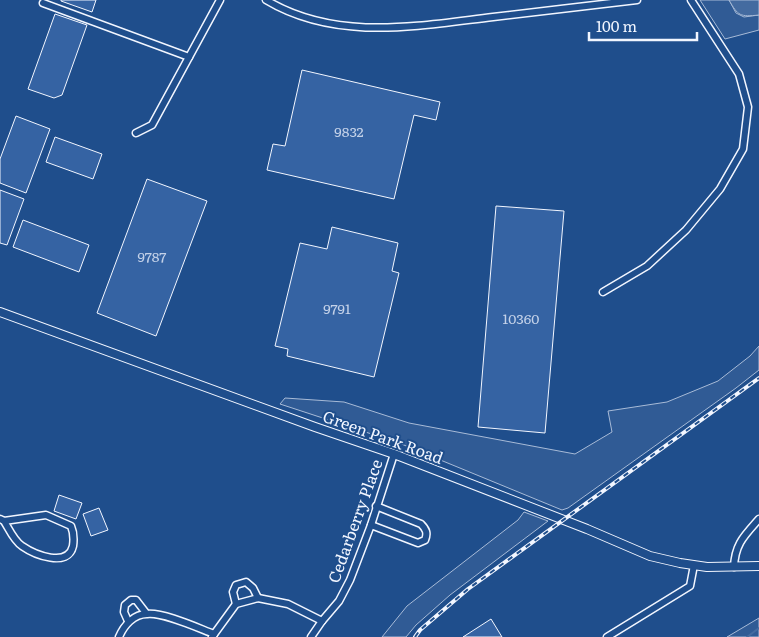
<svg xmlns="http://www.w3.org/2000/svg" width="759" height="637" viewBox="0 0 759 637" font-family="Literata,serif">
	<rect width="100%" height="100%" fill="#1f4e8c"/>
	<g fill="#305b95" stroke="#a8bbd7">
		<polygon points="700,0 729,0 736,13 744,17 759,15 759,30 725,39"/>
		<polygon points="759,346 759,370 736,388 568,508 562,510 399,443 280,404 285,398 344,402 409,423 575,454 612,432 608,411 667,402 718,381 750,356"/>
		<polygon points="524,512 548,521 450,595 416,625 406,637 382,637 407,606 518,520"/>
		<polygon points="759,618 759,637 727,637"/>
	</g>
	<path fill="#446ba0" stroke="#a8bbd7" d="M 729,0 L 759,0 L 759,15 C 740,17 738,16 729,0 Z"/>
	<g fill="none" stroke-linecap="round" stroke-linejoin="round">
		<polyline stroke="#446ba0" stroke-width="2" points="747,637 759,628"/>
	</g>
	<g fill="#3563a3" stroke="#f2f6ff">
		<polygon points="61,0 96,0 92,12 61,1"/>
		<polygon points="55,14 87,25 62,95 54,98 28,89"/>
		<polygon points="302,70 440,102 436,120 414,115 394,199 267,170 273,144 285,146"/>
		<polygon points="16,116 50,129 26,193 0,183 0,159"/>
		<polygon points="55,137 102,154 93,179 46,162"/>
		<polygon points="147,179 207,201 156,336 97,313"/>
		<polygon points="0,190 24,199 7,245 0,243"/>
		<polygon points="496,206 564,211 545,433 478,427"/>
		<polygon points="23,220 89,245 79,272 13,247"/>
		<polygon points="332,227 398,243 392,271 399,273 374,377 287,356 288,349 275,346 300,243 327,249"/>
		<polygon points="59,495 82,503 76,519 54,511"/>
		<polygon points="99,508 108,530 91,536 83,514"/>
		<polygon points="491,619 502,637 463,637"/>
	</g>
	<g fill="none" stroke-linecap="round" stroke-linejoin="round">
		<g stroke="#f2f6ff" stroke-width="9">
			<g id="minor">
				<path d="M 266,0 C 336,42 417,26 493,17 C 541,11 589,6 637,0"/>
				<polyline points="43,3 189,57"/>
				<polyline points="136,133 152,125 220,0"/>
				<polyline points="603,292 647,266 686,230 720,189 743,149 748,107 739,74 691,0"/>
				<path d="M 0,519 L 4,521 L 46,515 L 71,526 C 74,533 74,539 73,546 C 68,568 35,555 22,546 C 14,541 9,529 4,521"/>
				<path d="M 371,525 L 418,543 L 425,540 C 428,533 426,529 421,524 L 376,506"/>
				<path d="M 734,567 C 735,544 744,536 759,519"/>
				<polyline points="236,604 233,592 236,585 246,582 253,588 258,598"/>
				<polyline points="128,621 124,612 125,605 131,600 136,600 146,613"/>
				<path d="M 119,637 C 124,625 134,614 147,614 C 163,612 198,628 214,634"/>
				<polyline points="212,637 236,604 258,598 288,604 322,621 339,601 350,580 371,525 394,454"/>
				<polyline points="311,637 322,621"/>
				<polyline points="607,637 690,586 694,565"/>
			</g>
		</g>
		<g stroke="#f2f6ff" stroke-width="10">
			<polyline id="tertiary" points="0,312 315,427 394,454 587,529 650,556 680,563 707,567 759,566"/>
		</g>
		<use href="#minor" stroke="#1f4e8c" stroke-width="6"/>
		<use href="#tertiary" stroke="#1f4e8c" stroke-width="8"/>
		<g stroke="#f2f6ff" stroke-width="4">
			<polyline id="rail" points="415,637 420,630 468,589 759,378"/>
		</g>
		<use href="#rail" stroke="#1f4e8c" stroke-width="2" stroke-dasharray="5.5" stroke-linecap="butt"/>
	</g>
	<g text-anchor="middle" stroke-width="4" stroke-linejoin="round" paint-order="stroke">
		<g font-size="14" fill="#c3d1e8">
			<text x="349" y="137">9832</text>
			<text x="152" y="262">9787</text>
			<text x="337" y="314">9791</text>
			<text x="521" y="324">10360</text>
		</g>
		<g font-size="16" fill="#f2f6ff" stroke="#1f4e8c">
			<text transform="translate(383 437) rotate(20)" y="6">Green Park Road</text>
			<text transform="translate(355 521) rotate(-70)" y="6">Cedarberry Place</text>
		</g>
	</g>
	<path d="M589 32v8h108v-8" fill="none" stroke="#f2f6ff" stroke-width="2.5"/>
	<text x="596" y="32" font-size="15" fill="#f2f6ff" stroke="#1f4e8c" stroke-width="4" paint-order="stroke">100 m</text>
</svg>
